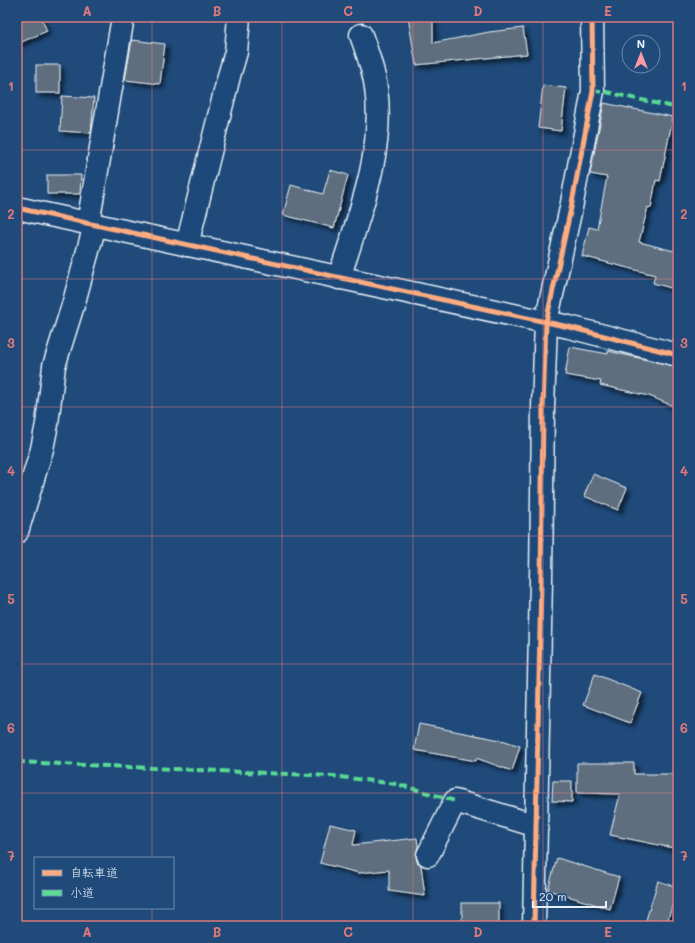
<svg xmlns="http://www.w3.org/2000/svg" width="695" height="943" viewBox="0 0 695 943" font-family="Mali,'Klee One',sans-serif">
	<defs>
		<filter id="shadow"><feDropShadow dx="3.5" dy="3.5" stdDeviation="2" flood-color="#0009"/></filter>
	</defs>
	<rect width="100%" height="100%" fill="#1f4a7a"/>
	<filter id="ink" filterUnits="userSpaceOnUse"><feTurbulence type="fractalNoise" baseFrequency=".025" numOctaves="2"/><feDisplacementMap in="SourceGraphic" scale="8" xChannelSelector="R" yChannelSelector="G"/><feConvolveMatrix kernelMatrix="1 2 1 2 8 2 1 2 1" color-interpolation-filters="sRGB"/></filter>
	<g filter="url(#ink)">
		<g fill="#5e6e7e" stroke="#e8f1f8" filter="url(#shadow)">
			<polygon points="17,17 41,17 47,31 17,44"/>
			<polygon points="408,17 433,17 433,43 489,32 523,28 527,54 416,65"/>
			<polygon points="132,40 165,44 160,84 125,80"/>
			<rect x="36" y="65" width="24" height="28"/>
			<polygon points="543,85 566,88 561,131 538,128"/>
			<polygon points="62,96 94,98 91,133 60,131"/>
			<polygon points="604,103 673,117 660,181 656,180 651,208 648,207 639,242 678,252 678,290 653,283 655,275 582,256 589,227 597,229 607,177 590,174"/>
			<polygon points="330,170 348,175 334,228 283,215 291,185 323,194"/>
			<polygon points="47,175 81,175 80,194 47,194"/>
			<polygon points="570,347 608,354 608,351 678,367 678,408 649,396 600,385 601,381 565,375"/>
			<polygon points="593,474 627,488 618,510 584,496"/>
			<polygon points="595,674 642,693 630,723 583,705"/>
			<polygon points="419,724 505,741 520,746 512,771 476,758 476,761 414,750"/>
			<polygon points="577,763 634,763 634,774 678,774 678,849 610,835 620,794 577,793"/>
			<polygon points="553,781 572,781 572,802 552,801"/>
			<polygon points="330,824 356,830 353,845 417,838 418,846 416,856 417,862 421,865 425,896 389,891 389,870 359,873 320,863"/>
			<polygon points="557,858 619,877 610,909 548,890"/>
			<polygon points="658,881 678,887 666,926 646,920"/>
			<rect x="462" y="903" width="37" height="23"/>
		</g>
		<g fill="none" stroke-linecap="round" stroke-linejoin="round">
			<g stroke="#e8f1f8" stroke-width="25">
				<g id="minor">
					<polyline points="17,208 569,327 678,355"/>
					<polyline points="88,224 123,17"/>
					<polyline points="187,245 229,76 236,52 239,17"/>
					<path d="M 339,278 C 358,218 385,152 376,88 C 374,70 367,52 361,35"/>
					<polyline points="17,532 42,449 47,424 54,366 74,302 95,225"/>
					<polyline points="428,855 455,801 537,826"/>
					<polyline points="534,926 541,580 543,408 546,322 571,208 593,91 592,17"/>
				</g>
			</g>
			<use href="#minor" stroke="#1f4a7a" stroke-width="22"/>
			<g stroke="#5adb95" stroke-width="4" stroke-dasharray="8 4" stroke-linecap="butt">
				<polyline points="593,91 606,92 678,108"/>
				<polyline points="17,762 333,776 397,784 455,801"/>
			</g>
			<g stroke="#1f4a7a" stroke-width="8">
				<g id="cycleway">
					<polyline points="17,208 569,327 678,355"/>
					<polyline points="534,926 541,580 543,408 546,322 571,208 593,91 592,17"/>
				</g>
			</g>
			<use href="#cycleway" stroke="#ffac80" stroke-width="5"/>
		</g>
	</g>
	<path fill="none" stroke="#dd787b" stroke-width="1" stroke-opacity="0.55" d="M 152,17 L 152,858M 282,17 L 282,926M 413,17 L 413,926M 543,17 L 543,926M 17,150 L 678,150M 17,279 L 678,279M 17,407 L 678,407M 17,536 L 678,536M 17,664 L 678,664M 17,793 L 678,793M 152,908 L 152,926"/>
	<rect width="695" height="943" fill="none" stroke="#1f4a7a" stroke-width="44"/>
	<rect x="34" y="857" width="140" height="52" fill="#1f4a7a" stroke="#6f8dac"/>
	<rect x="42" y="870" width="20" height="6" fill="#ffac80" stroke="#6f8dac"/>
	<text x="70" y="877" font-size="12" fill="#e8f1f8">自転車道</text>
	<rect x="42" y="890" width="20" height="6" fill="#5adb95" stroke="#6f8dac"/>
	<text x="70" y="897" font-size="12" fill="#e8f1f8">小道</text>
	<g transform="translate(641 54)"><circle r="19" fill="#1f4a7a" stroke="#6f8dac"/>
	<path d="M0-3L7 15L0 10L-7 15Z" fill="#ff9aa2"/>
	<text y="-6" font-size="11" font-weight="bold" text-anchor="middle" fill="#e8f1f8">N</text>
	</g>
	<path d="M533 901v6h73v-6" fill="none" stroke="#e8f1f8" stroke-width="2"/>
	<text x="539" y="901" font-size="12" fill="#e8f1f8" stroke="#1f4a7a" stroke-width="3" paint-order="stroke">20 m</text>
	<rect x="22" y="22" width="651" height="899" fill="none" stroke="#dd787b" stroke-width="1.5"/>
	<g font-size="13" text-anchor="middle" font-weight="bold" fill="#dd787b">
		<text x="87" y="16">A</text>
		<text x="217" y="16">B</text>
		<text x="348" y="16">C</text>
		<text x="478" y="16">D</text>
		<text x="608" y="16">E</text>
		<text x="11" y="91">1</text>
		<text x="684" y="91">1</text>
		<text x="11" y="219">2</text>
		<text x="684" y="219">2</text>
		<text x="11" y="348">3</text>
		<text x="684" y="348">3</text>
		<text x="11" y="476">4</text>
		<text x="684" y="476">4</text>
		<text x="11" y="604">5</text>
		<text x="684" y="604">5</text>
		<text x="11" y="733">6</text>
		<text x="684" y="733">6</text>
		<text x="11" y="861">7</text>
		<text x="684" y="861">7</text>
		<text x="87" y="937">A</text>
		<text x="217" y="937">B</text>
		<text x="348" y="937">C</text>
		<text x="478" y="937">D</text>
		<text x="608" y="937">E</text>
	</g>
</svg>
